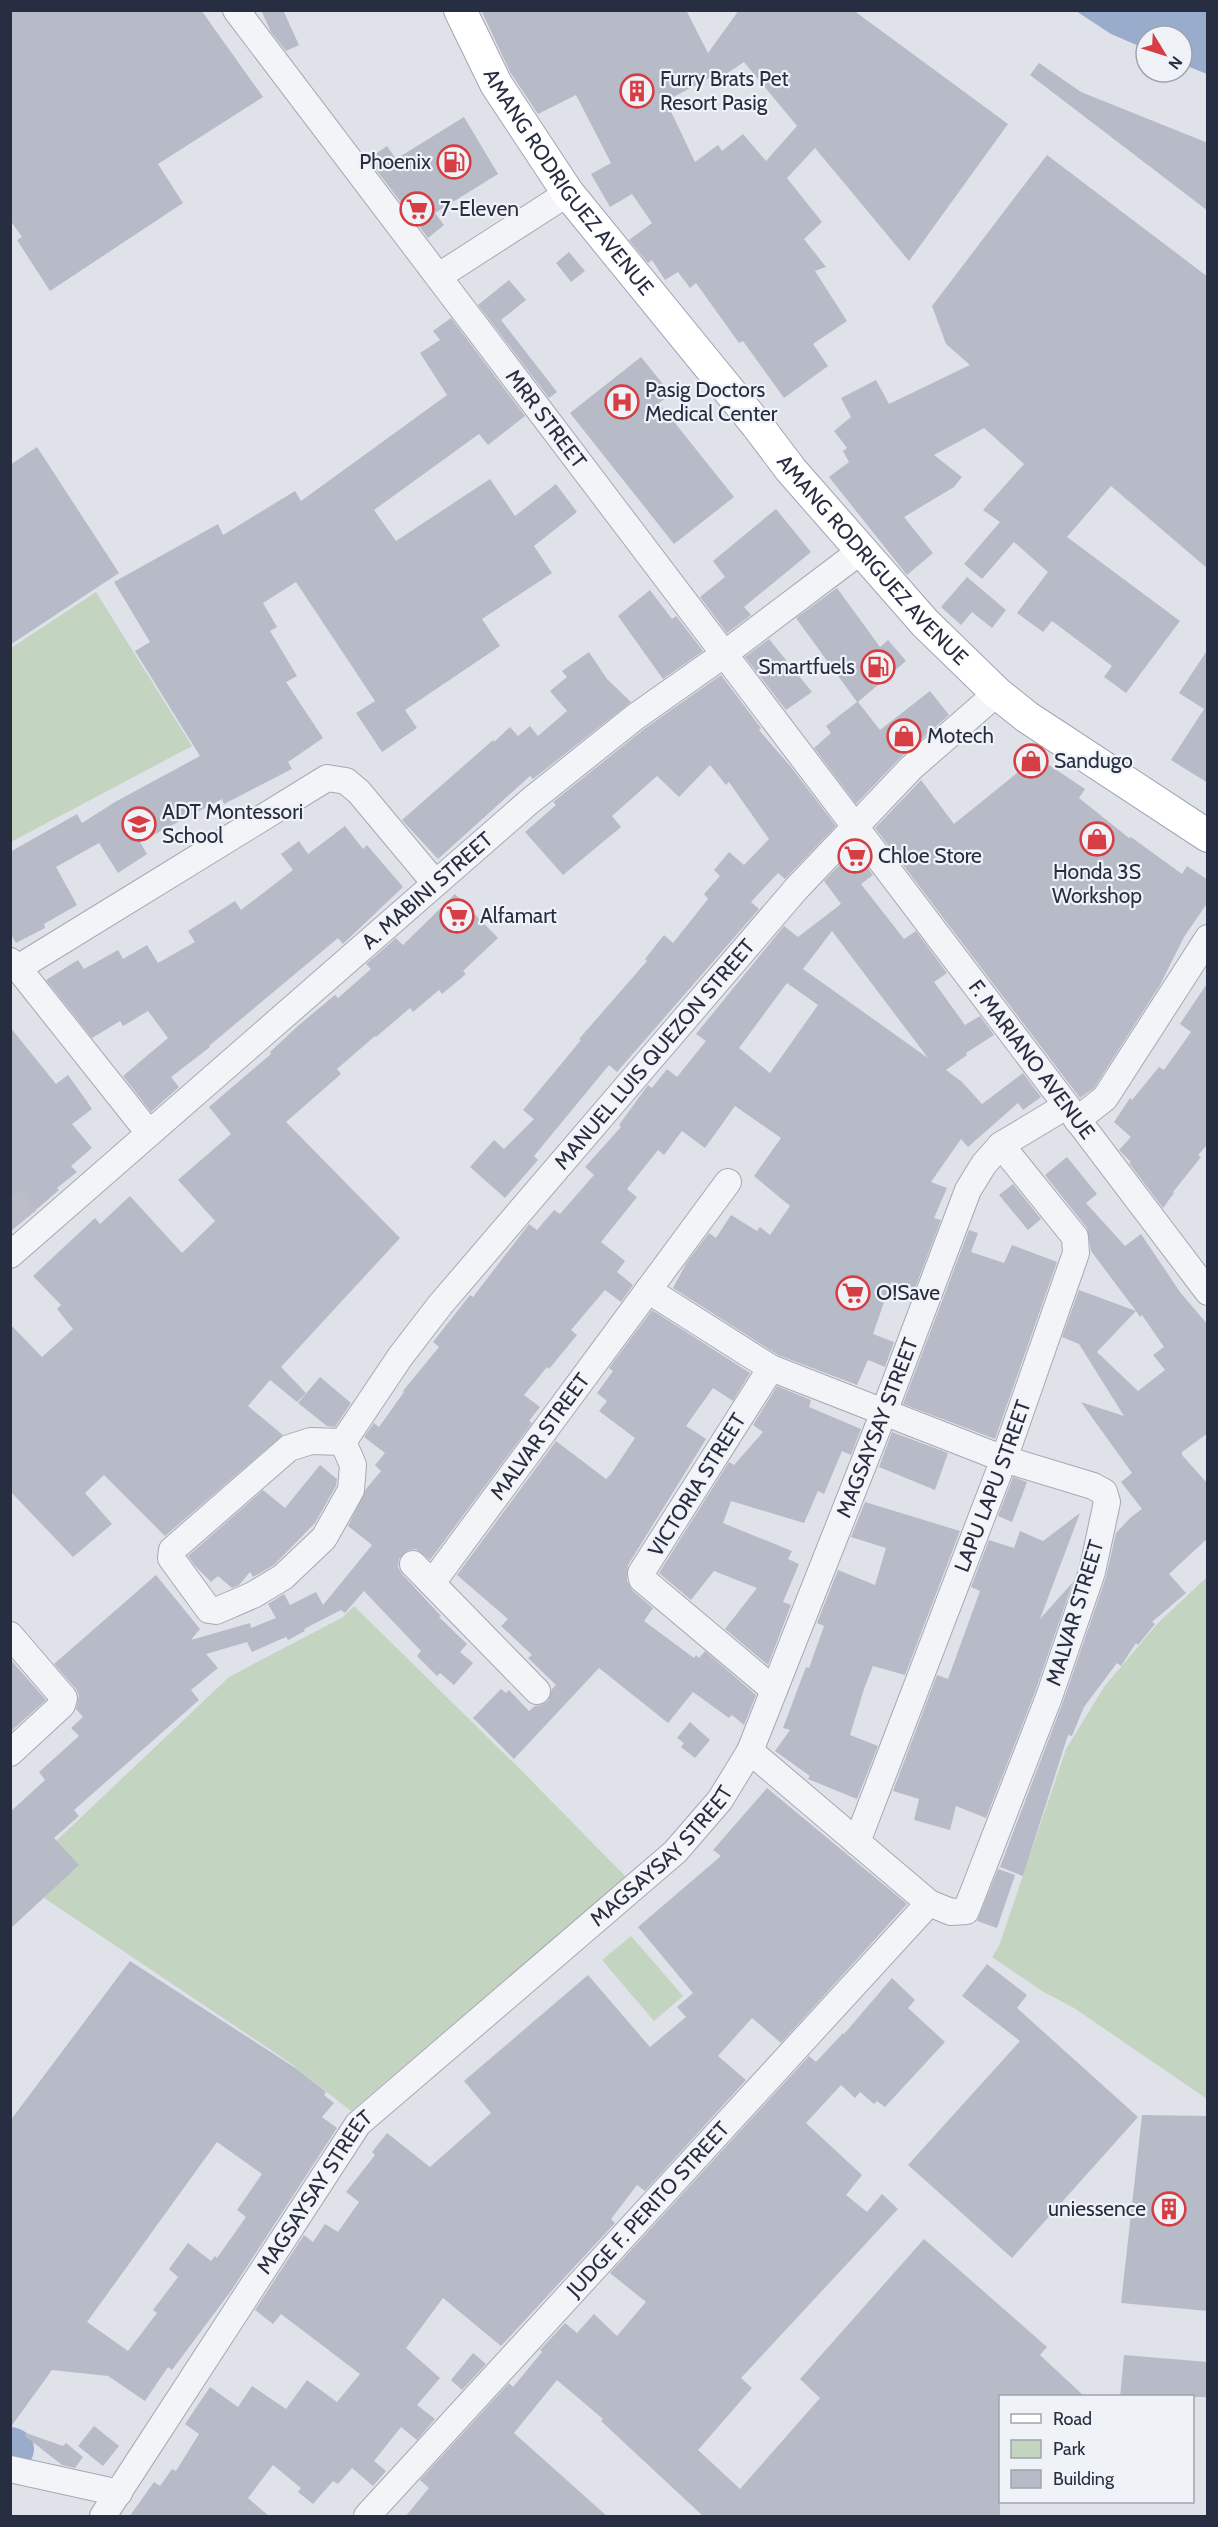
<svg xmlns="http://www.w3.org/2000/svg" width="1218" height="2527" viewBox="0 0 1218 2527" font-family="Cabin,sans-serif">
	<rect width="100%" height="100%" fill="#e0e2ea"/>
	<g fill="#c3d4c0">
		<polygon points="96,592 192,746 11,842 11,648"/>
		<polygon points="1207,1577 1207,2099 1074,2008 1042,1991 992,1957 999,1946 1066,1749 1104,1687 1158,1623"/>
		<polygon points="354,1606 517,1766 626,1877 351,2111 290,2063 16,1879 229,1677 343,1617"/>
		<polygon points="631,1936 683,1996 654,2021 602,1960"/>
	</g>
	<polygon fill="#99accc" points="1076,11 1207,11 1207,74 1182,64 1182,36 1146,36 1146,49 1111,34"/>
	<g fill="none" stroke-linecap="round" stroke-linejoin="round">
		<polyline stroke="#99accc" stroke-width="42" points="10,2448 13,2449"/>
	</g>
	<g fill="#b7bbc7" fill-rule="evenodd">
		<polygon points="10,10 201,10 263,97 158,164 183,203 50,291 17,240 22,237 10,220"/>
		<polygon points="261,10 283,10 299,45 286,51 271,32"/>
		<path d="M 481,10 L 686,10 L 708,53 L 739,10 L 853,10 L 1008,124 L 909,261 L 815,148 L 787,178 L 822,222 L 804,239 L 826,267 L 815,271 L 847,321 L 813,344 L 828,366 L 784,398 L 743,341 L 739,343 L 696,283 L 690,288 L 678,272 L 665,280 L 652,260 L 648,263 L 629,240 L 652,223 L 632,194 L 610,207 L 591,174 L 611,163 L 576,95 L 538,114 L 510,72 ZM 744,62 L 797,126 L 766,161 L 743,134 L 722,151 L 718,145 L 695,162 L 666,101 L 711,77 L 714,82 Z"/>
		<polygon points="1039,63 1081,92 1208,143 1208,211 1030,75"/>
		<polygon points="464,117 498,174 435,213 444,225 428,238 368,159 387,146 396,159"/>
		<polygon points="1047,155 1208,277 1208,569 1111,486 1067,537 1180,621 1126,693 1104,677 1112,666 1052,621 1043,632 1017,613 1048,572 1014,542 982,579 964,564 1000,522 983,510 1024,464 984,428 934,455 962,477 954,487 904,517 933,553 907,575 829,477 849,462 843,451 847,448 834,431 851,417 841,398 876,380 889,404 970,365 946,344 932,306"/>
		<polygon points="569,252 585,271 571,282 556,263"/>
		<polygon points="509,280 526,300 501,320 557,392 549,398 478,305"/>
		<polygon points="451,318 525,416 488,445 479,434 374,510 396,541 490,479 515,516 556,484 577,512 534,546 552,573 482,619 500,646 405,710 417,728 382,752 356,713 375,701 296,582 263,603 277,627 270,631 297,676 286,682 323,738 288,762 292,769 224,804 222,799 140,842 147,854 118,873 99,843 56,867 77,905 44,924 45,928 16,943 10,933 10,852 77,814 82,823 115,802 200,756 135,651 150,642 114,582 218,524 223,535 295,491 301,501 447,395 420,353 440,340 433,331"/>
		<polygon points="641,357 671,394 659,403 734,497 674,544 570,413"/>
		<polygon points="37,447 119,573 10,645 10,465"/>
		<polygon points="776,509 811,552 744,607 751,615 727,633 700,597 725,577 713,561"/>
		<polygon points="967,577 1006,610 992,628 972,612 961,625 941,607"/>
		<polygon points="837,588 880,647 888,640 906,661 858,702 880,730 930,691 949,715 900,758 856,804 814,748 831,733 826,726 857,702 796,618"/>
		<polygon points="650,590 672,619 676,616 703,651 663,679 618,616"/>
		<polygon points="769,639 812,692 786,710 745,657"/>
		<polygon points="1208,649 1208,783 1171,760 1204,709 1179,693"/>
		<polygon points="589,652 607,679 631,702 533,779 530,776 438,859 402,820 493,740 494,742 510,727 518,736 530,726 538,736 567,711 550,691 567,677 562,671"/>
		<polygon points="721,675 761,728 759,730 791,767 836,826 785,879 778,873 751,902 759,909 617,1072 609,1065 534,1156 538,1160 505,1198 470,1167 494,1140 504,1149 534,1119 523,1110 581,1040 579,1039 647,961 645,959 664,935 673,943 708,899 704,894 720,876 714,870 729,852 744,865 769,839 729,782 726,785 710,765 679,797 657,776 612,816 621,827 563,875 525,832 556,805 553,802 644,729"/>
		<polygon points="1037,757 1085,789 1079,798 1129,838 1131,837 1182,874 1187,866 1208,880 1208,902 1184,937 1160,985 1094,1088 1080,1098 875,828 921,780 954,824"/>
		<polygon points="345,826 363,849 367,845 403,887 345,942 343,944 338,938 209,1046 210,1047 171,1077 179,1087 151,1112 123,1076 168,1038 148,1011 123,1026 120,1021 92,1038 46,980 78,960 84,969 118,950 123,959 147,945 158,963 195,942 188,931 235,901 241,910 293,870 281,854 299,841 308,854"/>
		<path d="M 854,850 L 873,875 L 861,884 L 904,939 L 916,931 L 947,973 L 934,982 L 965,1025 L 980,1016 L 994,1035 L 966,1053 L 967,1055 L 946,1070 L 962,1082 L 982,1104 L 1023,1073 L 1041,1097 L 1023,1110 L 1018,1103 L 968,1147 L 961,1139 L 931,1182 L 947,1188 L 934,1218 L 941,1220 L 914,1291 L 891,1282 L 873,1334 L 894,1342 L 885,1367 L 868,1360 L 857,1385 L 778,1355 L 673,1288 L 687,1262 L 709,1233 L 716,1238 L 731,1215 L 757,1231 L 760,1227 L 770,1235 L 790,1206 L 754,1176 L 781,1138 L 735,1106 L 705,1148 L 682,1131 L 664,1155 L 658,1150 L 627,1189 L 637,1197 L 601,1242 L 625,1261 L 617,1272 L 633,1285 L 621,1302 L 605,1290 L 571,1330 L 577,1335 L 549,1369 L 547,1367 L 524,1395 L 540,1407 L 529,1421 L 532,1423 L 430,1560 L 416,1549 L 409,1550 L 399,1559 L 398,1567 L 402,1574 L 441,1616 L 439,1617 L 467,1644 L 460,1652 L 473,1663 L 454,1685 L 440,1673 L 437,1676 L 417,1656 L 421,1651 L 364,1591 L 345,1613 L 341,1610 L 304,1629 L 305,1631 L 288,1640 L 286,1637 L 252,1652 L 247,1642 L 206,1654 L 218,1668 L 191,1690 L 199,1700 L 74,1810 L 79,1816 L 54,1838 L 79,1865 L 10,1929 L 10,1812 L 45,1780 L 39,1772 L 79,1736 L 71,1728 L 83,1717 L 76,1709 L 79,1695 L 76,1689 L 54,1664 L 156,1575 L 200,1629 L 191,1640 L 250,1623 L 251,1628 L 276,1618 L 268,1604 L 284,1594 L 290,1605 L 316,1592 L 323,1605 L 372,1545 L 348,1526 L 366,1489 L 381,1471 L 375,1465 L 385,1453 L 364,1437 L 374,1423 L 379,1427 L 404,1392 L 403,1391 L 439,1347 L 433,1342 L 470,1295 L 473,1297 L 529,1224 L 537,1230 L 554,1210 L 560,1214 L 594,1175 L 585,1167 L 621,1127 L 619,1125 L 648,1085 L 652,1088 L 667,1069 L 677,1077 L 706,1041 L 696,1034 L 784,926 L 798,937 L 841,904 L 824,881 ZM 832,931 L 928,1058 L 803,969 ZM 787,983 L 818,1005 L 770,1073 L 739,1048 Z"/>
		<polygon points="455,894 498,938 463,971 466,974 442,994 439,990 413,1012 410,1008 376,1037 375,1036 337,1069 341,1074 286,1122 400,1238 281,1367 306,1393 297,1402 270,1380 248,1406 283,1435 165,1536 104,1475 85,1493 112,1524 73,1557 10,1491 10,1324 42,1357 73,1329 57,1309 61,1305 33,1276 95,1218 100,1224 130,1196 182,1253 215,1221 178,1180 231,1134 209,1107 271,1054 270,1052 299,1025 335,995 338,998 371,969 366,964 396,938 403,945"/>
		<polygon points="1208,982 1208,1144 1198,1155 1201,1157 1173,1192 1174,1193 1163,1208 1129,1163 1131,1162 1119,1150 1131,1137 1114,1122 1130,1098 1132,1100 1159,1067 1164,1070 1191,1032 1180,1024"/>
		<polygon points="10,1027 56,1084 68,1075 86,1100 92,1109 72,1124 92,1148 71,1166 77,1172 57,1188 59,1190 10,1232"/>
		<path d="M 1067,1157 L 1097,1194 L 1086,1203 L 1125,1246 L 1141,1234 L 1180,1292 L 1208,1325 L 1208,1433 L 1182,1452 L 1182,1455 L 1208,1484 L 1208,1538 L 1169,1574 L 1186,1593 L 1152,1622 L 1155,1624 L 1138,1645 L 1136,1643 L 1121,1666 L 1117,1663 L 1084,1707 L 1072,1736 L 1068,1735 L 1023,1876 L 1000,1867 L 1063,1702 L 1106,1577 L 1116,1533 L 1130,1518 L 1142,1509 L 1121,1482 L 1132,1473 L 1081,1402 L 1124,1416 L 1079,1344 L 1062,1337 L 1079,1290 L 1136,1311 L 1091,1251 L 1087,1228 L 1045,1175 ZM 1136,1311 L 1140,1317 L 1142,1315 L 1164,1347 L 1153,1355 L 1165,1370 L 1138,1391 L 1097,1352 Z"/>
		<polygon points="1013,1184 1041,1219 1028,1230 999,1195"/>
		<polygon points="969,1230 978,1233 971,1252 1004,1263 1012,1245 1057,1262 995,1439 903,1404"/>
		<polygon points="652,1310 750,1373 733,1401 713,1388 686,1426 706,1439 628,1565 627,1581 632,1590 653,1608 644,1621 694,1658 696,1655 699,1658 705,1651 756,1695 744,1725 732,1715 729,1718 693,1692 668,1723 599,1668 514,1759 473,1718 501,1689 506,1693 509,1690 529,1711 535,1706 541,1705 548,1701 552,1689 556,1685 528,1658 532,1655 501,1626 508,1619 457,1575 556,1441 606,1479 611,1474 635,1438 599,1411 607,1401 597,1393 613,1371 609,1368"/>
		<polygon points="320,1377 351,1403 335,1427 327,1426 298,1403"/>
		<polygon points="777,1386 811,1400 809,1407 861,1429 851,1455 842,1451 824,1494 818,1491 804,1523 731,1501 723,1523 792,1551 788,1559 799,1564 783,1602 791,1605 768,1665 725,1629 757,1588 714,1571 691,1600 659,1573 729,1462 734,1465 763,1432 753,1425"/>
		<polygon points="892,1432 948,1453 935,1490 879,1467"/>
		<polygon points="320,1465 337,1479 336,1486 315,1523 274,1565 253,1577 250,1572 239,1585 232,1588 218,1576 211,1582 195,1566 188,1556 263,1490 285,1508"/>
		<polygon points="1013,1477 1027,1482 1012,1522 998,1516"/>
		<polygon points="865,1502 960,1531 905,1675 873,1666 864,1689 850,1735 878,1746 857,1799 808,1779 810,1776 775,1751 790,1730 783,1728 806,1667 809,1668 824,1626 817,1623 838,1570 875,1585 886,1548 851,1537"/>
		<polygon points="1080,1513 1040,1619 1073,1582 1035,1692 986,1818 956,1806 950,1830 914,1820 919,1799 893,1791 937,1675 948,1679 980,1591 971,1587 989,1540 1014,1548 1020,1531 1043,1541"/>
		<polygon points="10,1659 46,1700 10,1732"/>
		<polygon points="690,1722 710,1740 695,1758 681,1747 684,1743 677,1738"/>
		<polygon points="767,1788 907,1904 781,2043 752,2018 718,2056 746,2080 645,2191 637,2185 611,2219 615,2223 501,2346 443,2298 406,2348 440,2378 417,2405 435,2419 417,2440 401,2427 374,2461 386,2471 373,2486 352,2468 338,2484 333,2481 313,2504 298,2492 301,2488 273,2465 248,2498 270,2517 129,2517 154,2482 160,2486 172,2469 176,2471 199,2434 185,2424 210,2387 238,2407 252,2386 286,2409 307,2380 337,2402 360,2374 281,2314 273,2324 255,2310 304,2235 313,2242 325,2224 338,2232 359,2202 346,2192 375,2155 372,2152 387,2133 430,2167 491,2113 464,2081 588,1975 650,2047 686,2017 677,2007 693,1993 638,1927 721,1856 713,1850"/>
		<polygon points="998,1869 1015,1875 997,1928 977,1921"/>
		<path d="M 130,1961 L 297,2069 L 326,2092 L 324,2095 L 334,2103 L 322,2117 L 337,2128 L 231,2291 L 172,2370 L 168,2367 L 145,2401 L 108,2376 L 52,2370 L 10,2428 L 10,2121 ZM 217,2142 L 262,2174 L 237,2210 L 246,2217 L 217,2258 L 215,2256 L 211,2261 L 188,2243 L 169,2269 L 178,2277 L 153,2310 L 157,2313 L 128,2351 L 87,2322 Z"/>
		<polygon points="987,1964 1027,1995 1017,2008 1138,2117 1012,2258 908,2165 1020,2041 962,1996"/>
		<polygon points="892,1978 915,2000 908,2008 945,2042 885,2107 877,2101 874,2104 860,2092 855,2098 841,2085 806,2123 862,2175 846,2195 867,2212 882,2194 898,2209 741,2378 752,2388 698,2450 740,2489 820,2398 800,2379 924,2239 1047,2347 1040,2355 1085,2397 1000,2397 1000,2517 704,2517 601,2421 603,2419 557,2380 514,2433 608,2517 405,2517 429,2488 420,2480 509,2383 513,2387 542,2352 540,2350 565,2323 577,2333 594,2314 617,2336 646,2302 610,2273 809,2056 816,2062 843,2033 844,2034"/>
		<polygon points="1142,2115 1208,2116 1208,2311 1121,2303"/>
		<polygon points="473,2353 486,2364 462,2390 451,2380"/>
		<polygon points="1124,2355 1208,2362 1208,2397 1120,2397"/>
		<polygon points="94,2426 119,2446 103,2466 78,2446"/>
		<polygon points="26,2433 63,2446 66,2443 83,2457 75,2468 62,2465 25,2436"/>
	</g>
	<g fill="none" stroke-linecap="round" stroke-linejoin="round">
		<polyline stroke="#bbbec8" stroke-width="26" stroke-dasharray="26 13" stroke-linecap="butt" points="10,1198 37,1232"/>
		<g stroke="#a5a8b4" stroke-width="28">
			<g id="minor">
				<path id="s1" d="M 236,10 L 1208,1292"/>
				<polyline points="439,276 568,193"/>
				<polyline points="10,961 18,968 327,778 346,781 359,792 435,883"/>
				<polyline points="18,968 149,1133"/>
				<polyline points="1077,1120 1105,1098 1208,938"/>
				<path id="s2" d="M 10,1255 L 530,801 L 635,717 L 723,655 L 862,550"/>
				<polyline points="648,1290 771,1368 1004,1459 1093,1486 1104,1492 1107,1502 1092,1572 1049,1697 966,1911 951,1912 929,1903 750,1751"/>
				<polyline points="771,1368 641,1573 642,1579 774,1690"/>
				<polygon points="311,1441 343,1442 353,1465 351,1490 324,1538 283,1577 253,1595 216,1611 209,1610 171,1558 172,1550 289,1448"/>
				<path id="s3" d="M 343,1442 L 400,1357 L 440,1305 L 796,889 L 911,768 L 997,693"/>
				<polyline points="413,1564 537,1691"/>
				<path id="s4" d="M 432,1583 L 728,1182"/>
				<polyline points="10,1635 64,1698 62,1705 10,1753"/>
				<path id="s5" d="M 857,1842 L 1004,1459 L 1076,1253 L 1075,1237 L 1001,1145"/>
				<polyline points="10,2469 119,2493"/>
				<path id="s6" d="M 103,2516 L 358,2124 L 675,1852 L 720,1800 L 750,1751 L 884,1412 L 968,1190 L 984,1164 L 1001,1145 L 1066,1106"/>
				<path id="s7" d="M 367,2516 L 929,1903"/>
			</g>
		</g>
		<g stroke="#9ea5b6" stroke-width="34">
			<g id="major">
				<path id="s8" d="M 460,10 L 496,84 L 568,193 L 757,425 L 791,470 L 925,623 L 997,693 L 1027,717 L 1208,836"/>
			</g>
		</g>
		<use href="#minor" stroke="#f3f4f8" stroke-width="26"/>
		<use href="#major" stroke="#fff" stroke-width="32"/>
	</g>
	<defs>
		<g id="building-ring" transform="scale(1.725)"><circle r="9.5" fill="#eff2f7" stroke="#d63e44" stroke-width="1.5"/><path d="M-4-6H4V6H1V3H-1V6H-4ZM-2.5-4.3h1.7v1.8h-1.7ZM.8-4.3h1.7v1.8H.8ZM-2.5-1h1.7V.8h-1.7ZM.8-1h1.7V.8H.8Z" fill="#d63e44"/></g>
		<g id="fuel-ring" transform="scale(1.725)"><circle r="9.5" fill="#eff2f7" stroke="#d63e44" stroke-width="1.5"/><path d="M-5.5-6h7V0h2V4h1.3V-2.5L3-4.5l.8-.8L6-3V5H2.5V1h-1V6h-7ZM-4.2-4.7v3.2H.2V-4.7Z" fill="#d63e44"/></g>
		<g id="supermarket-ring" transform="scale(1.725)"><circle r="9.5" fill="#eff2f7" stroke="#d63e44" stroke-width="1.5"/><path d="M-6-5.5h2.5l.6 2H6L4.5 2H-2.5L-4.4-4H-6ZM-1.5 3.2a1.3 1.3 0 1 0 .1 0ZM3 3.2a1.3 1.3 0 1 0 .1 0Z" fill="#d63e44"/></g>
		<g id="hospital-ring" transform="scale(1.725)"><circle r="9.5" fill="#eff2f7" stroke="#d63e44" stroke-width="1.5"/><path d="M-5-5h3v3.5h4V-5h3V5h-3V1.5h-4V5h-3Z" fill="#d63e44"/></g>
		<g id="shop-ring" transform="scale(1.725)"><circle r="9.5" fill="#eff2f7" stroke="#d63e44" stroke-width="1.5"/><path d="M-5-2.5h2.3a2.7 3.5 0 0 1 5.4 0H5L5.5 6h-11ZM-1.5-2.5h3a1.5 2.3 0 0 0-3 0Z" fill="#d63e44"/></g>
		<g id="school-ring" transform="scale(1.725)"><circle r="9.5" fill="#eff2f7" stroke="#d63e44" stroke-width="1.5"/><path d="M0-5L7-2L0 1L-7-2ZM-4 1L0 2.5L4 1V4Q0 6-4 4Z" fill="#d63e44"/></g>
	</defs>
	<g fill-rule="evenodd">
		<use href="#building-ring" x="637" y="91"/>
		<use href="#fuel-ring" x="454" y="162"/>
		<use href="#supermarket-ring" x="417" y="209"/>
		<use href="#hospital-ring" x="622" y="402"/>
		<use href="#fuel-ring" x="878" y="667"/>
		<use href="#shop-ring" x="904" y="736"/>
		<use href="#shop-ring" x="1031" y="761"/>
		<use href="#school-ring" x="139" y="824"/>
		<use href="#shop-ring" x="1097" y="839"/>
		<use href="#supermarket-ring" x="855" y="856"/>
		<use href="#supermarket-ring" x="457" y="916"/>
		<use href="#supermarket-ring" x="853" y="1293"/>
		<use href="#building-ring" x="1169" y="2209"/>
	</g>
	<g text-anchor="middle" stroke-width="4.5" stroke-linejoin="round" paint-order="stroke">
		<g font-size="21" fill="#272e42" stroke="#eff2f7" text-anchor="start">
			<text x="660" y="86">Furry Brats Pet<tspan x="660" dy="24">Resort Pasig</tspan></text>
			<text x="431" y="169" text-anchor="end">Phoenix</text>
			<text x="440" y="216">7-Eleven</text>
			<text x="645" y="397">Pasig Doctors<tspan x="645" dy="24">Medical Center</tspan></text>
			<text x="855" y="674" text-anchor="end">Smartfuels</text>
			<text x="927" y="743">Motech</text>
			<text x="1054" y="768">Sandugo</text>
			<text x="162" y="819">ADT Montessori<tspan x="162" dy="24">School</tspan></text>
			<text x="878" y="863">Chloe Store</text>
			<text x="1097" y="879" text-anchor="middle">Honda 3S<tspan x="1097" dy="24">Workshop</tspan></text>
			<text x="480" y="923">Alfamart</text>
			<text x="876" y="1300">O!Save</text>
			<text x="1146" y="2216" text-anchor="end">uniessence</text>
		</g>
		<g font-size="21" fill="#272e42" stroke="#eff2f7">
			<text dy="7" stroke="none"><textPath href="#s8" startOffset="204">AMANG RODRIGUEZ AVENUE</textPath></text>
			<text dy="7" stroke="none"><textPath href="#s1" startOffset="513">MRR STREET</textPath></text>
			<text dy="7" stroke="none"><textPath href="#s8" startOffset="690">AMANG RODRIGUEZ AVENUE</textPath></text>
			<text dy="7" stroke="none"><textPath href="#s2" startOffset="554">A. MABINI STREET</textPath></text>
			<text dy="7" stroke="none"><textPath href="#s3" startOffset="498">MANUEL LUIS QUEZON STREET</textPath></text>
			<text dy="7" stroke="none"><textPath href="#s1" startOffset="1317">F. MARIANO AVENUE</textPath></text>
			<text dy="7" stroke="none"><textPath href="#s6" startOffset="1359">MAGSAYSAY STREET</textPath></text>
			<text dy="7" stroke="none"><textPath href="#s4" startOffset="182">MALVAR STREET</textPath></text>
			<text transform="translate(697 1485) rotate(-58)" y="7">VICTORIA STREET</text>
			<text dy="7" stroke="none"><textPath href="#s5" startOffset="381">LAPU LAPU STREET</textPath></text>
			<text transform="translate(1075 1613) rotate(-73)" y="7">MALVAR STREET</text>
			<text dy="7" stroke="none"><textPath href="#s6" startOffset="873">MAGSAYSAY STREET</textPath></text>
			<text dy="7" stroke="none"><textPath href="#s6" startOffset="387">MAGSAYSAY STREET</textPath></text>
			<text dy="7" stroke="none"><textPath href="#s7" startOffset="416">JUDGE F. PERITO STREET</textPath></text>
		</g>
	</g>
	<rect width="1218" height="2527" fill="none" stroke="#272e42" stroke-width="24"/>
	<rect x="999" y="2395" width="195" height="108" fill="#eff2f7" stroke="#9fa4af" stroke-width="1.5"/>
	<rect x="1011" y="2414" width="30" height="9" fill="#ffffff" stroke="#9fa4af" stroke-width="1.5"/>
	<text x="1053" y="2425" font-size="18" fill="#272e42">Road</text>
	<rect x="1011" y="2440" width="30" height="18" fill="#c3d4c0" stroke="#9fa4af" stroke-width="1.5"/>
	<text x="1053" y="2455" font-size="18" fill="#272e42">Park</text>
	<rect x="1011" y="2470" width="30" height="18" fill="#b7bbc7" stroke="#9fa4af" stroke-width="1.5"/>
	<text x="1053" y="2485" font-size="18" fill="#272e42">Building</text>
	<g transform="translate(1164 54) rotate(128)"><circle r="28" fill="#eff2f7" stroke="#9fa4af" stroke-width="1.5"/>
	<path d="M0-4.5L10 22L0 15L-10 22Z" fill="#d63e44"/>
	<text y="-9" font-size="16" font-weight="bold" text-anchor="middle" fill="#272e42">N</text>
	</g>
</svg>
